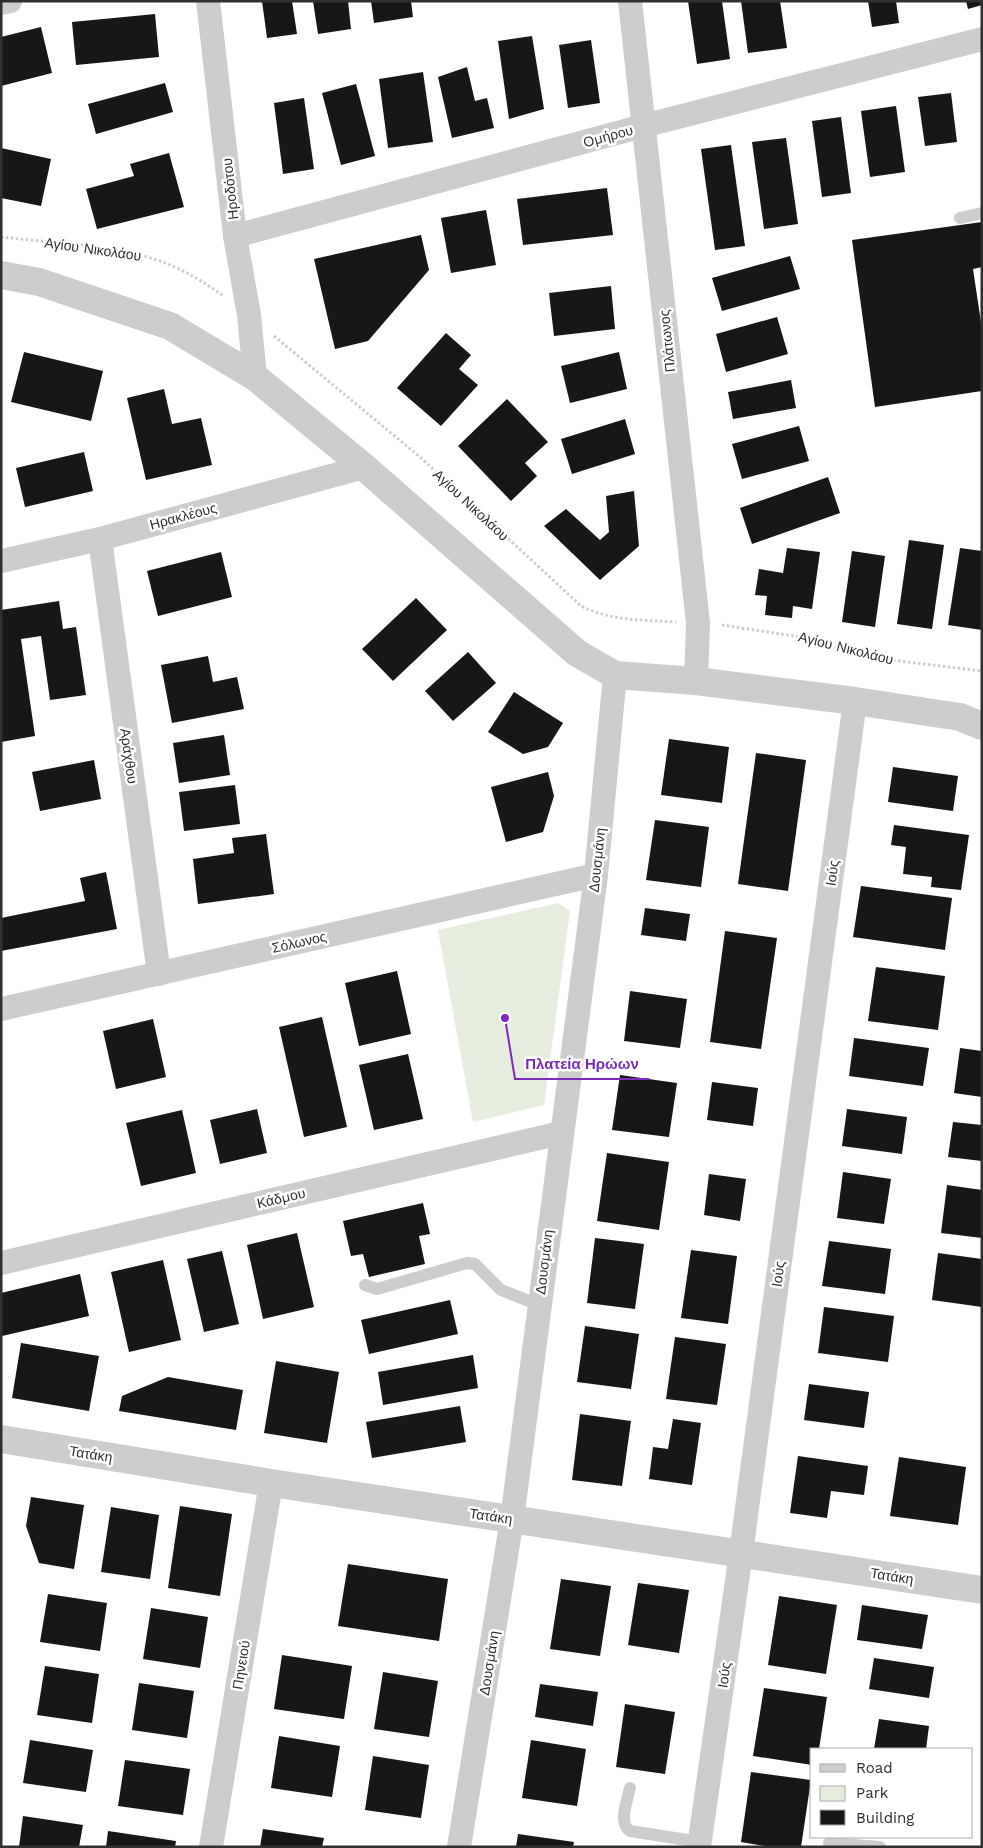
<svg xmlns="http://www.w3.org/2000/svg" width="983" height="1848" viewBox="0 0 983 1848" font-family="'Work Sans',sans-serif">
	<rect width="100%" height="100%" fill="#fff"/>
	<polygon fill="#e7edde" points="558,903 570,911 544,1105 473,1122 438,930"/>
	<g fill="#171717">
		<polygon points="262,1 292,1 297,34 267,38"/>
		<polygon points="313,1 348,1 351,29 318,34"/>
		<polygon points="371,1 411,1 413,17 374,23"/>
		<polygon points="688,1 722,1 730,59 697,64"/>
		<polygon points="741,1 780,1 787,48 748,53"/>
		<polygon points="868,1 896,1 899,23 872,27"/>
		<polygon points="966,1 982,1 982,5 968,9"/>
		<polygon points="155,14 159,57 76,65 72,22"/>
		<polygon points="41,27 52,73 1,86 1,37"/>
		<polygon points="532,36 544,109 509,119 498,41"/>
		<polygon points="591,40 600,103 568,108 559,45"/>
		<polygon points="467,67 475,101 487,98 494,128 452,138 438,77"/>
		<polygon points="423,72 433,142 388,148 379,79"/>
		<polygon points="165,83 173,112 96,134 88,104"/>
		<polygon points="356,84 375,156 341,165 322,93"/>
		<polygon points="951,93 957,142 925,146 918,97"/>
		<polygon points="304,98 314,169 283,174 274,103"/>
		<polygon points="896,106 905,172 870,177 861,111"/>
		<polygon points="841,117 851,193 822,197 812,121"/>
		<polygon points="786,138 798,224 764,229 752,142"/>
		<polygon points="731,145 745,246 715,250 701,149"/>
		<polygon points="1,148 51,159 41,206 1,198"/>
		<polygon points="169,153 184,207 97,229 86,189 134,176 130,164"/>
		<polygon points="607,188 613,235 523,245 517,199"/>
		<polygon points="486,210 496,265 451,273 441,218"/>
		<polygon points="982,222 982,267 973,269 982,329 982,391 875,407 852,240"/>
		<polygon points="421,235 429,270 368,341 335,349 314,259"/>
		<polygon points="790,256 800,289 722,311 712,278"/>
		<polygon points="611,286 615,329 554,336 549,293"/>
		<polygon points="777,317 788,354 726,372 716,334"/>
		<polygon points="446,333 471,355 459,369 478,385 441,426 397,388"/>
		<polygon points="24,352 103,371 91,421 11,402"/>
		<polygon points="619,352 627,389 570,403 561,366"/>
		<polygon points="791,380 796,408 733,419 728,392"/>
		<polygon points="164,389 172,424 201,418 212,465 146,480 127,398"/>
		<polygon points="507,399 548,442 525,463 537,476 511,501 458,446"/>
		<polygon points="625,419 635,454 572,474 561,439"/>
		<polygon points="799,426 809,461 742,479 732,444"/>
		<polygon points="84,452 93,491 25,507 16,468"/>
		<polygon points="828,477 840,513 752,544 740,508"/>
		<polygon points="634,491 639,546 600,580 544,526 566,509 600,540 609,532 606,496"/>
		<polygon points="909,540 944,545 932,629 897,624"/>
		<polygon points="787,548 820,552 812,609 793,606 792,618 765,615 767,596 755,595 759,569 783,573"/>
		<polygon points="960,548 982,551 982,630 948,625"/>
		<polygon points="852,551 885,556 875,627 842,622"/>
		<polygon points="221,552 232,597 158,616 147,571"/>
		<polygon points="416,598 447,630 393,681 362,649"/>
		<polygon points="59,601 63,629 76,627 86,695 50,700 41,636 21,639 35,736 1,742 1,610"/>
		<polygon points="468,652 496,683 453,721 425,691"/>
		<polygon points="208,656 213,682 237,677 244,709 172,723 161,665"/>
		<polygon points="514,692 563,723 548,747 523,754 488,732"/>
		<polygon points="224,735 230,775 179,783 173,743"/>
		<polygon points="669,739 729,747 722,803 661,795"/>
		<polygon points="756,753 806,760 788,891 738,884"/>
		<polygon points="94,760 101,799 40,811 32,772"/>
		<polygon points="893,767 958,776 953,811 888,802"/>
		<polygon points="548,772 554,796 543,832 506,842 491,787"/>
		<polygon points="235,785 240,824 184,831 179,792"/>
		<polygon points="655,820 709,827 701,887 646,880"/>
		<polygon points="894,825 969,835 961,890 931,887 932,877 903,874 906,847 891,845"/>
		<polygon points="266,834 274,894 198,904 193,859 234,853 232,838"/>
		<polygon points="106,872 117,929 1,951 1,918 85,901 80,878"/>
		<polygon points="861,886 952,898 945,950 853,937"/>
		<polygon points="645,908 690,914 686,941 641,935"/>
		<polygon points="725,931 777,938 761,1049 710,1042"/>
		<polygon points="876,967 945,976 938,1030 868,1021"/>
		<polygon points="397,971 411,1034 359,1046 345,983"/>
		<polygon points="630,991 687,999 680,1048 624,1041"/>
		<polygon points="322,1017 347,1127 304,1137 279,1027"/>
		<polygon points="153,1019 166,1077 116,1089 103,1031"/>
		<polygon points="854,1038 929,1048 923,1086 849,1076"/>
		<polygon points="960,1048 982,1051 982,1097 954,1093"/>
		<polygon points="408,1054 423,1119 374,1130 359,1065"/>
		<polygon points="620,1075 677,1083 669,1137 612,1130"/>
		<polygon points="712,1082 758,1088 753,1126 707,1120"/>
		<polygon points="257,1109 267,1153 220,1164 210,1120"/>
		<polygon points="847,1109 907,1117 902,1154 842,1146"/>
		<polygon points="182,1110 196,1173 141,1186 126,1123"/>
		<polygon points="953,1122 982,1125 982,1161 948,1157"/>
		<polygon points="607,1153 669,1162 659,1230 597,1221"/>
		<polygon points="843,1172 891,1179 884,1224 837,1218"/>
		<polygon points="709,1174 746,1179 740,1221 704,1215"/>
		<polygon points="947,1185 982,1190 982,1238 941,1233"/>
		<polygon points="423,1203 430,1234 419,1236 425,1264 369,1277 363,1254 351,1256 343,1221"/>
		<polygon points="297,1233 314,1307 263,1319 247,1245"/>
		<polygon points="595,1238 644,1244 635,1309 587,1303"/>
		<polygon points="829,1241 891,1249 885,1294 822,1286"/>
		<polygon points="691,1250 737,1256 728,1324 681,1318"/>
		<polygon points="222,1251 239,1324 204,1332 187,1259"/>
		<polygon points="938,1253 982,1259 982,1307 932,1300"/>
		<polygon points="163,1260 181,1340 129,1352 111,1272"/>
		<polygon points="80,1274 89,1316 2,1336 1,1293"/>
		<polygon points="450,1300 458,1334 369,1354 361,1320"/>
		<polygon points="824,1307 894,1316 888,1362 818,1353"/>
		<polygon points="585,1326 639,1334 631,1389 577,1382"/>
		<polygon points="675,1337 726,1344 717,1405 666,1399"/>
		<polygon points="21,1343 99,1356 89,1411 12,1398"/>
		<polygon points="473,1355 478,1388 383,1405 378,1372"/>
		<polygon points="276,1361 339,1372 327,1443 264,1433"/>
		<polygon points="168,1377 243,1390 236,1430 119,1411 122,1396"/>
		<polygon points="809,1384 869,1392 864,1428 804,1420"/>
		<polygon points="460,1406 466,1442 372,1458 366,1422"/>
		<polygon points="580,1414 631,1421 622,1486 572,1480"/>
		<polygon points="673,1419 701,1423 692,1485 649,1479 653,1447 668,1449"/>
		<polygon points="798,1456 868,1466 864,1495 831,1491 827,1518 790,1513"/>
		<polygon points="899,1457 966,1467 958,1525 890,1516"/>
		<polygon points="31,1497 84,1505 74,1569 39,1563 26,1526"/>
		<polygon points="180,1506 232,1514 220,1596 168,1588"/>
		<polygon points="111,1507 159,1515 150,1579 101,1572"/>
		<polygon points="348,1564 448,1579 439,1641 338,1626"/>
		<polygon points="561,1579 611,1586 600,1656 550,1649"/>
		<polygon points="638,1583 689,1590 679,1653 628,1645"/>
		<polygon points="48,1594 107,1603 100,1651 40,1642"/>
		<polygon points="779,1596 837,1605 826,1674 768,1665"/>
		<polygon points="862,1605 928,1615 922,1649 857,1640"/>
		<polygon points="151,1608 208,1617 200,1668 143,1659"/>
		<polygon points="282,1655 352,1666 344,1719 274,1709"/>
		<polygon points="874,1658 934,1667 929,1698 869,1689"/>
		<polygon points="45,1666 99,1674 92,1723 37,1715"/>
		<polygon points="383,1672 438,1681 429,1737 374,1729"/>
		<polygon points="139,1683 194,1691 187,1738 132,1730"/>
		<polygon points="540,1684 598,1692 593,1726 535,1717"/>
		<polygon points="764,1688 827,1697 819,1749 812,1749 812,1765 753,1756"/>
		<polygon points="625,1704 675,1712 665,1774 616,1767"/>
		<polygon points="879,1719 929,1726 926,1749 874,1749"/>
		<polygon points="279,1736 340,1746 332,1797 271,1788"/>
		<polygon points="30,1740 93,1750 86,1792 23,1783"/>
		<polygon points="531,1740 586,1749 577,1806 522,1798"/>
		<polygon points="373,1756 429,1765 421,1818 365,1810"/>
		<polygon points="125,1760 190,1769 183,1815 118,1806"/>
		<polygon points="751,1772 811,1780 801,1847 770,1847 741,1842"/>
		<polygon points="23,1816 83,1825 79,1847 19,1847"/>
		<polygon points="263,1829 324,1838 322,1847 260,1847"/>
		<polygon points="108,1831 176,1841 175,1847 106,1847"/>
		<polygon points="518,1834 574,1842 573,1847 516,1847"/>
	</g>
	<g fill="none" stroke-linecap="round" stroke-linejoin="round">
		<g stroke="#cdcdcd" stroke-width="3" stroke-dasharray="2.5 2.5" stroke-linecap="butt">
			<path d="M 1,237 C 51,243 106,244 154,259 C 179,267 201,280 222,295"/>
			<path d="M 274,336 L 420,457 L 581,606 C 611,621 642,620 676,622"/>
			<polyline points="722,625 794,636 883,659 982,671"/>
		</g>
		<g stroke="#cdcdcd" stroke-width="12">
			<polyline points="960,218 982,213"/>
			<polyline points="365,1285 377,1289 467,1263 475,1264 501,1290 539,1305"/>
			<path d="M 630,1788 C 627,1801 618,1823 630,1831 L 700,1842"/>
			<polyline points="829,1843 880,1847"/>
		</g>
		<g stroke="#cdcdcd" stroke-width="24">
			<polyline points="208,1 235,236 249,315 255,377"/>
			<polyline points="630,1 698,623 696,681"/>
			<polyline points="1,3 10,1"/>
			<polyline points="235,236 643,126 982,39"/>
			<polyline points="100,539 159,974"/>
			<polyline points="1,561 100,539 364,467"/>
			<polyline points="1,1009 596,875"/>
			<polyline points="1,1263 561,1133"/>
			<polyline points="211,1847 271,1483"/>
			<polyline points="459,1847 512,1519 596,875 615,675"/>
			<polyline points="699,1847 741,1553 855,701"/>
		</g>
		<g stroke="#cdcdcd" stroke-width="28">
			<polyline points="1,275 39,282 170,326 255,377 364,467 577,653 615,675 696,681 855,701 960,717 982,726"/>
			<polyline points="1,1439 271,1483 982,1590"/>
		</g>
	</g>
	<g text-anchor="middle" stroke-width="5" stroke-linejoin="round" paint-order="stroke">
		<g font-size="14" fill="#303030" stroke="#fff">
			<text transform="translate(608 136) rotate(-15)" y="5">Ομήρου</text>
			<text transform="translate(230 189) rotate(-96)" y="5">Ηροδότου</text>
			<text transform="translate(93 249) rotate(8)" y="5">Αγίου Νικολάου</text>
			<text transform="translate(667 341) rotate(-96)" y="5">Πλάτωνος</text>
			<text transform="translate(471 505) rotate(43)" y="5">Αγίου Νικολάου</text>
			<text transform="translate(183 516) rotate(-15)" y="5">Ηρακλέους</text>
			<text transform="translate(846 648) rotate(14)" y="5">Αγίου Νικολάου</text>
			<text transform="translate(129 756) rotate(82)" y="5">Αράχθου</text>
			<text transform="translate(597 860) rotate(-84)" y="5">Δουσμάνη</text>
			<text transform="translate(832 873) rotate(-82)" y="5">Ιούς</text>
			<text transform="translate(299 942) rotate(-13)" y="5">Σόλωνος</text>
			<text transform="translate(281 1198) rotate(-13)" y="5">Κάδμου</text>
			<text transform="translate(544 1262) rotate(-83)" y="5">Δουσμάνη</text>
			<text transform="translate(778 1274) rotate(-82)" y="5">Ιούς</text>
			<text transform="translate(91 1454) rotate(9)" y="5">Τατάκη</text>
			<text transform="translate(491 1516) rotate(8)" y="5">Τατάκη</text>
			<text transform="translate(892 1576) rotate(9)" y="5">Τατάκη</text>
			<text transform="translate(489 1663) rotate(-81)" y="5">Δουσμάνη</text>
			<text transform="translate(241 1665) rotate(-81)" y="5">Πηνειού</text>
			<text transform="translate(724 1675) rotate(-82)" y="5">Ιούς</text>
		</g>
	</g>
	<path fill="none" stroke="#7b2cbf" stroke-width="2" d="M505 1018L515 1079H649"/>
	<circle fill="#7b2cbf" stroke="#fff" stroke-width="2" cx="505" cy="1018" r="5"/>
	<g font-size="15" text-anchor="middle" font-weight="bold" fill="#7b2cbf" stroke="#fff" stroke-width="5" stroke-linejoin="round" paint-order="stroke">
		<text x="582" y="1069">Πλατεία Ηρώων</text>
	</g>
	<rect width="983" height="1848" fill="none" stroke="#303030" stroke-width="5"/>
	<rect x="810" y="1748" width="162" height="90" fill="#ffffff" stroke="#acacac"/>
	<rect x="820" y="1764" width="25" height="8" fill="#cdcdcd" stroke="#acacac"/>
	<text x="856" y="1773" font-size="15" fill="#303030">Road</text>
	<rect x="820" y="1786" width="25" height="15" fill="#e7edde" stroke="#acacac"/>
	<text x="856" y="1798" font-size="15" fill="#303030">Park</text>
	<rect x="820" y="1810" width="25" height="15" fill="#171717" stroke="#acacac"/>
	<text x="856" y="1823" font-size="15" fill="#303030">Building</text>
</svg>
